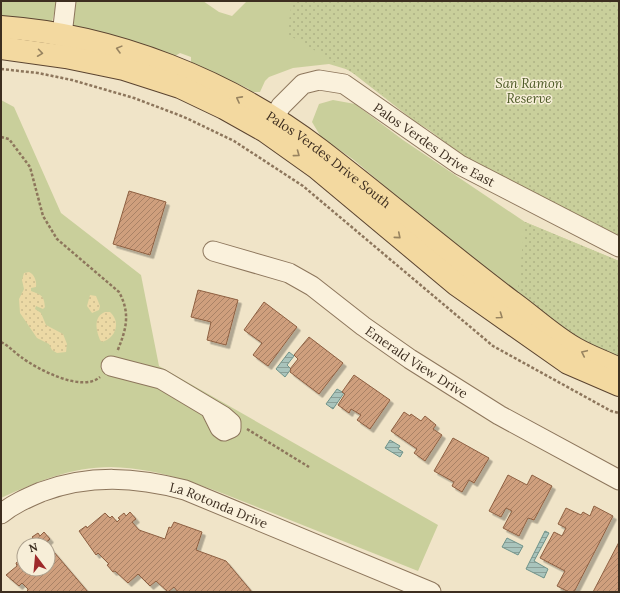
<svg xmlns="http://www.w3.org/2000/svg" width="620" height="593" viewBox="0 0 620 593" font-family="Lora,serif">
	<defs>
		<pattern id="sand-dots" width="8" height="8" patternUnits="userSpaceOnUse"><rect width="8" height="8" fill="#ecd9a5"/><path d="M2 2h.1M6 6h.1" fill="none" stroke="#cbbb8e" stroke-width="1.8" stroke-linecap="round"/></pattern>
		<pattern id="park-dots" width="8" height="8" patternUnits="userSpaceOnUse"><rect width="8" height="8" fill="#c9cf9b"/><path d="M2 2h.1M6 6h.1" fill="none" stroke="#aeb285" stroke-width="1.8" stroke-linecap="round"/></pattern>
		<pattern id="water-rules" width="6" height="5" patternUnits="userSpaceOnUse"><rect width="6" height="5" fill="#a9c4bc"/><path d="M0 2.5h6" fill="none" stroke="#8ba098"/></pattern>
		<pattern id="building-hatch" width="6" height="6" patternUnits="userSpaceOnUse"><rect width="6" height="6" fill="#cf9f7d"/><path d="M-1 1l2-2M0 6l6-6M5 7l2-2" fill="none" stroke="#a98266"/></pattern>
		<filter id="shadow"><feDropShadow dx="3.5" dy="3.5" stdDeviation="0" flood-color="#0004"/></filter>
	</defs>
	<rect width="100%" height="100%" fill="#f0e4c8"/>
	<g fill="#c9cf9b">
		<polygon points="1,1 57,1 52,22 40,25 1,20"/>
		<polygon points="73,1 203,1 219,12 232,16 247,1 619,1 619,236 417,123 349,70 329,64 293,68 269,77 265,81 260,92 248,92 249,89 236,83 234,87 191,66 191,57 180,53 172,58 79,30 70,23"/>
		<path d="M 1,100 L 14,107 L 61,213 L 141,275 L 159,366 L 438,525 L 418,571 C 369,551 319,532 270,512 C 218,492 167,468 111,467 C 71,467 36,482 1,498 Z"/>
		<polygon points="333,100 355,104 403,140 525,222 619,261 517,299 354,160 321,137 312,122 319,104"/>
	</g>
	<g fill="url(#sand-dots)">
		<path d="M 29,272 C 34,274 37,281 36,287 L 31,288 L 31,291 C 41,295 44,295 45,307 L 43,309 L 36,306 L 35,309 L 41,313 L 46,325 L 63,334 L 67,344 L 66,352 L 57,353 L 52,350 L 49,344 L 37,338 L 20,313 L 19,299 L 24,289 L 22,280 L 24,273 Z"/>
		<polygon points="90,295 96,296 100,306 99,310 92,313 87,306"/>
		<path d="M 105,312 L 110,312 C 121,322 116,338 102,342 L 100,340 C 96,330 93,317 105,312 Z"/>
	</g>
	<g fill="url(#park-dots)">
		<polygon points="292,1 619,1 619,236 468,160 363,79 287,34"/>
		<polygon points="525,222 619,261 619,364 517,299"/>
	</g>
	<g fill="url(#water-rules)" stroke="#6f938a">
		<polygon points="289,352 294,356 287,365 291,369 285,377 276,369"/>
		<polygon points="337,389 344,393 333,409 326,404"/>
		<polygon points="390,440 400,446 398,449 403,452 400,457 385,448"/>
		<polygon points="545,531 549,533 534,561 548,569 544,578 526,569"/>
		<polygon points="507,538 523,546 518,555 502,547"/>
	</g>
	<g fill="url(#building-hatch)" stroke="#8d5f41" filter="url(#shadow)">
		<polygon points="129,191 166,202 150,255 113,244"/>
		<polygon points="198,290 238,300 226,345 207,340 211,322 191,317"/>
		<polygon points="264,302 297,327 268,366 253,355 262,343 244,330"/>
		<polygon points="309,337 343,363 319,394 290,372 291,370 290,369 298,359 294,355"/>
		<polygon points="354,375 390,400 370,429 357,420 361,415 351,409 349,413 338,405 345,394 342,392"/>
		<polygon points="404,412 410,416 411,414 421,421 425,416 436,425 433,429 442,435 425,461 414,453 417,449 391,431"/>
		<polygon points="453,438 489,458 474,483 469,480 462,492 452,486 454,482 434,471"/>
		<polygon points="508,475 527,485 532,475 552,486 534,520 528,518 519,536 503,528 512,511 506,508 501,517 489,511"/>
		<polygon points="594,506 613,516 574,592 569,592 557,586 565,571 540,558 554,532 562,536 566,528 558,524 566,508 581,515 583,512 590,516"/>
		<polygon points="130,512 136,519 132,522 139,530 165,539 169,527 171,528 174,522 202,532 196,550 226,561 252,592 178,592 174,587 168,592 156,581 150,586 138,574 128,583 115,571 113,572 107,565 109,564 98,553 96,555 79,531 86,526 87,528 105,513 110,518 112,516 117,522 120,519 118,518 124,513 126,516"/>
		<polygon points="44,532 50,539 46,543 48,545 39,545 32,537 38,533 40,536"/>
		<polygon points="619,542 619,592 593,592"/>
		<polygon points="48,545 88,592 27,592 28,589 22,583 19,586 6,575 17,566 16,563 21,559 24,560 24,569 48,569"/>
	</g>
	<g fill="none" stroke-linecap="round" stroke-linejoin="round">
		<g stroke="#8d765c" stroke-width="21">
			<g id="minor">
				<polyline points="62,35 66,1"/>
				<path id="s1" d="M 266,131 L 281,106 L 303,84 L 319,80 L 344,84 L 460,165 L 619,247"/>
				<path id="s2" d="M 213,251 L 289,273 L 312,286 L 363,326 L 410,359 L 499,415 L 619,480"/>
				<polyline points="111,366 161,379 223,416 231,423 231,428 224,431 220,428 211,410"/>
				<path id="s3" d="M 1,514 C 13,504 27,498 41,492 C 90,474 136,477 185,490 L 431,592"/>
			</g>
		</g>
		<g stroke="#5b4430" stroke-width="24">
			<g id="major">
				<path id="s4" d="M 1,27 C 114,35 230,81 320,150 C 385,200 447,253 512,302 C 533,317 554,337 576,349 C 590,357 605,362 619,369"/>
				<polyline points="1,48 66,57 124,69 180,87 224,108 265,131 317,168 457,285 568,363 619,385"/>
			</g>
		</g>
		<g stroke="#8d765c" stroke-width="2.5" stroke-dasharray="3 2" stroke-linecap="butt">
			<polyline points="1,69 38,73 72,80 134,98 184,117 234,141 303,186 493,346 611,411 619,413"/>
			<path d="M 1,137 L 9,139 L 30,167 L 43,216 L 57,239 L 119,292 C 131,314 126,330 117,352"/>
			<path d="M 1,342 C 9,346 14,352 21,357 C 37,369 82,393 100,377"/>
			<polyline points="247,429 309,467"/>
		</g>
		<use href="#minor" stroke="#faf1dc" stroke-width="19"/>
		<use href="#major" stroke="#f3d9a0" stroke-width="22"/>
	</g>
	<defs><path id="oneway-chevron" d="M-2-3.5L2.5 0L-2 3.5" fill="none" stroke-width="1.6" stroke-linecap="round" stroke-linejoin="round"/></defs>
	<g stroke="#988460">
		<use href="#oneway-chevron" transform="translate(119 49) rotate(-165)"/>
		<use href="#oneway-chevron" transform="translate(40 53) rotate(8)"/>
		<use href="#oneway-chevron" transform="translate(239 99) rotate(-152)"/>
		<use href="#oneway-chevron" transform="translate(297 154) rotate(36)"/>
		<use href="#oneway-chevron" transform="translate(398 236) rotate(40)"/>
		<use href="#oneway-chevron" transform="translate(500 316) rotate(35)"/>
		<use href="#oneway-chevron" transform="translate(584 353) rotate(-155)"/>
	</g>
	<g text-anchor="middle" stroke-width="3" stroke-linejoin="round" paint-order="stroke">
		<g font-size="13" font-style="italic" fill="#4d5a26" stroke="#f7eed8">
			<text x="529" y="88">San Ramon<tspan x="529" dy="15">Reserve</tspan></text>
		</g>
		<g font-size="13" fill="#3d2e20" stroke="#f7eed8">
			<text dy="5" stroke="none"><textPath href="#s1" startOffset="211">Palos Verdes Drive East</textPath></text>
			<text dy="5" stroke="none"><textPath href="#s4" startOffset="359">Palos Verdes Drive South</textPath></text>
			<text dy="5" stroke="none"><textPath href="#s2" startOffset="235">Emerald View Drive</textPath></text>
			<text dy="5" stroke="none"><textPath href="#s3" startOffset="229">La Rotonda Drive</textPath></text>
		</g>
	</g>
	<rect width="620" height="593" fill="none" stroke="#3d2e20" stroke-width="4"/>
	<g transform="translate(36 557) rotate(344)"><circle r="19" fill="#f7eed8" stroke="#ada18e"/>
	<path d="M0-3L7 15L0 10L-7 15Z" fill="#9e2a2b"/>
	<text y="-6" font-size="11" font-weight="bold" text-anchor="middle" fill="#3d2e20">N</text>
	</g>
</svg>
